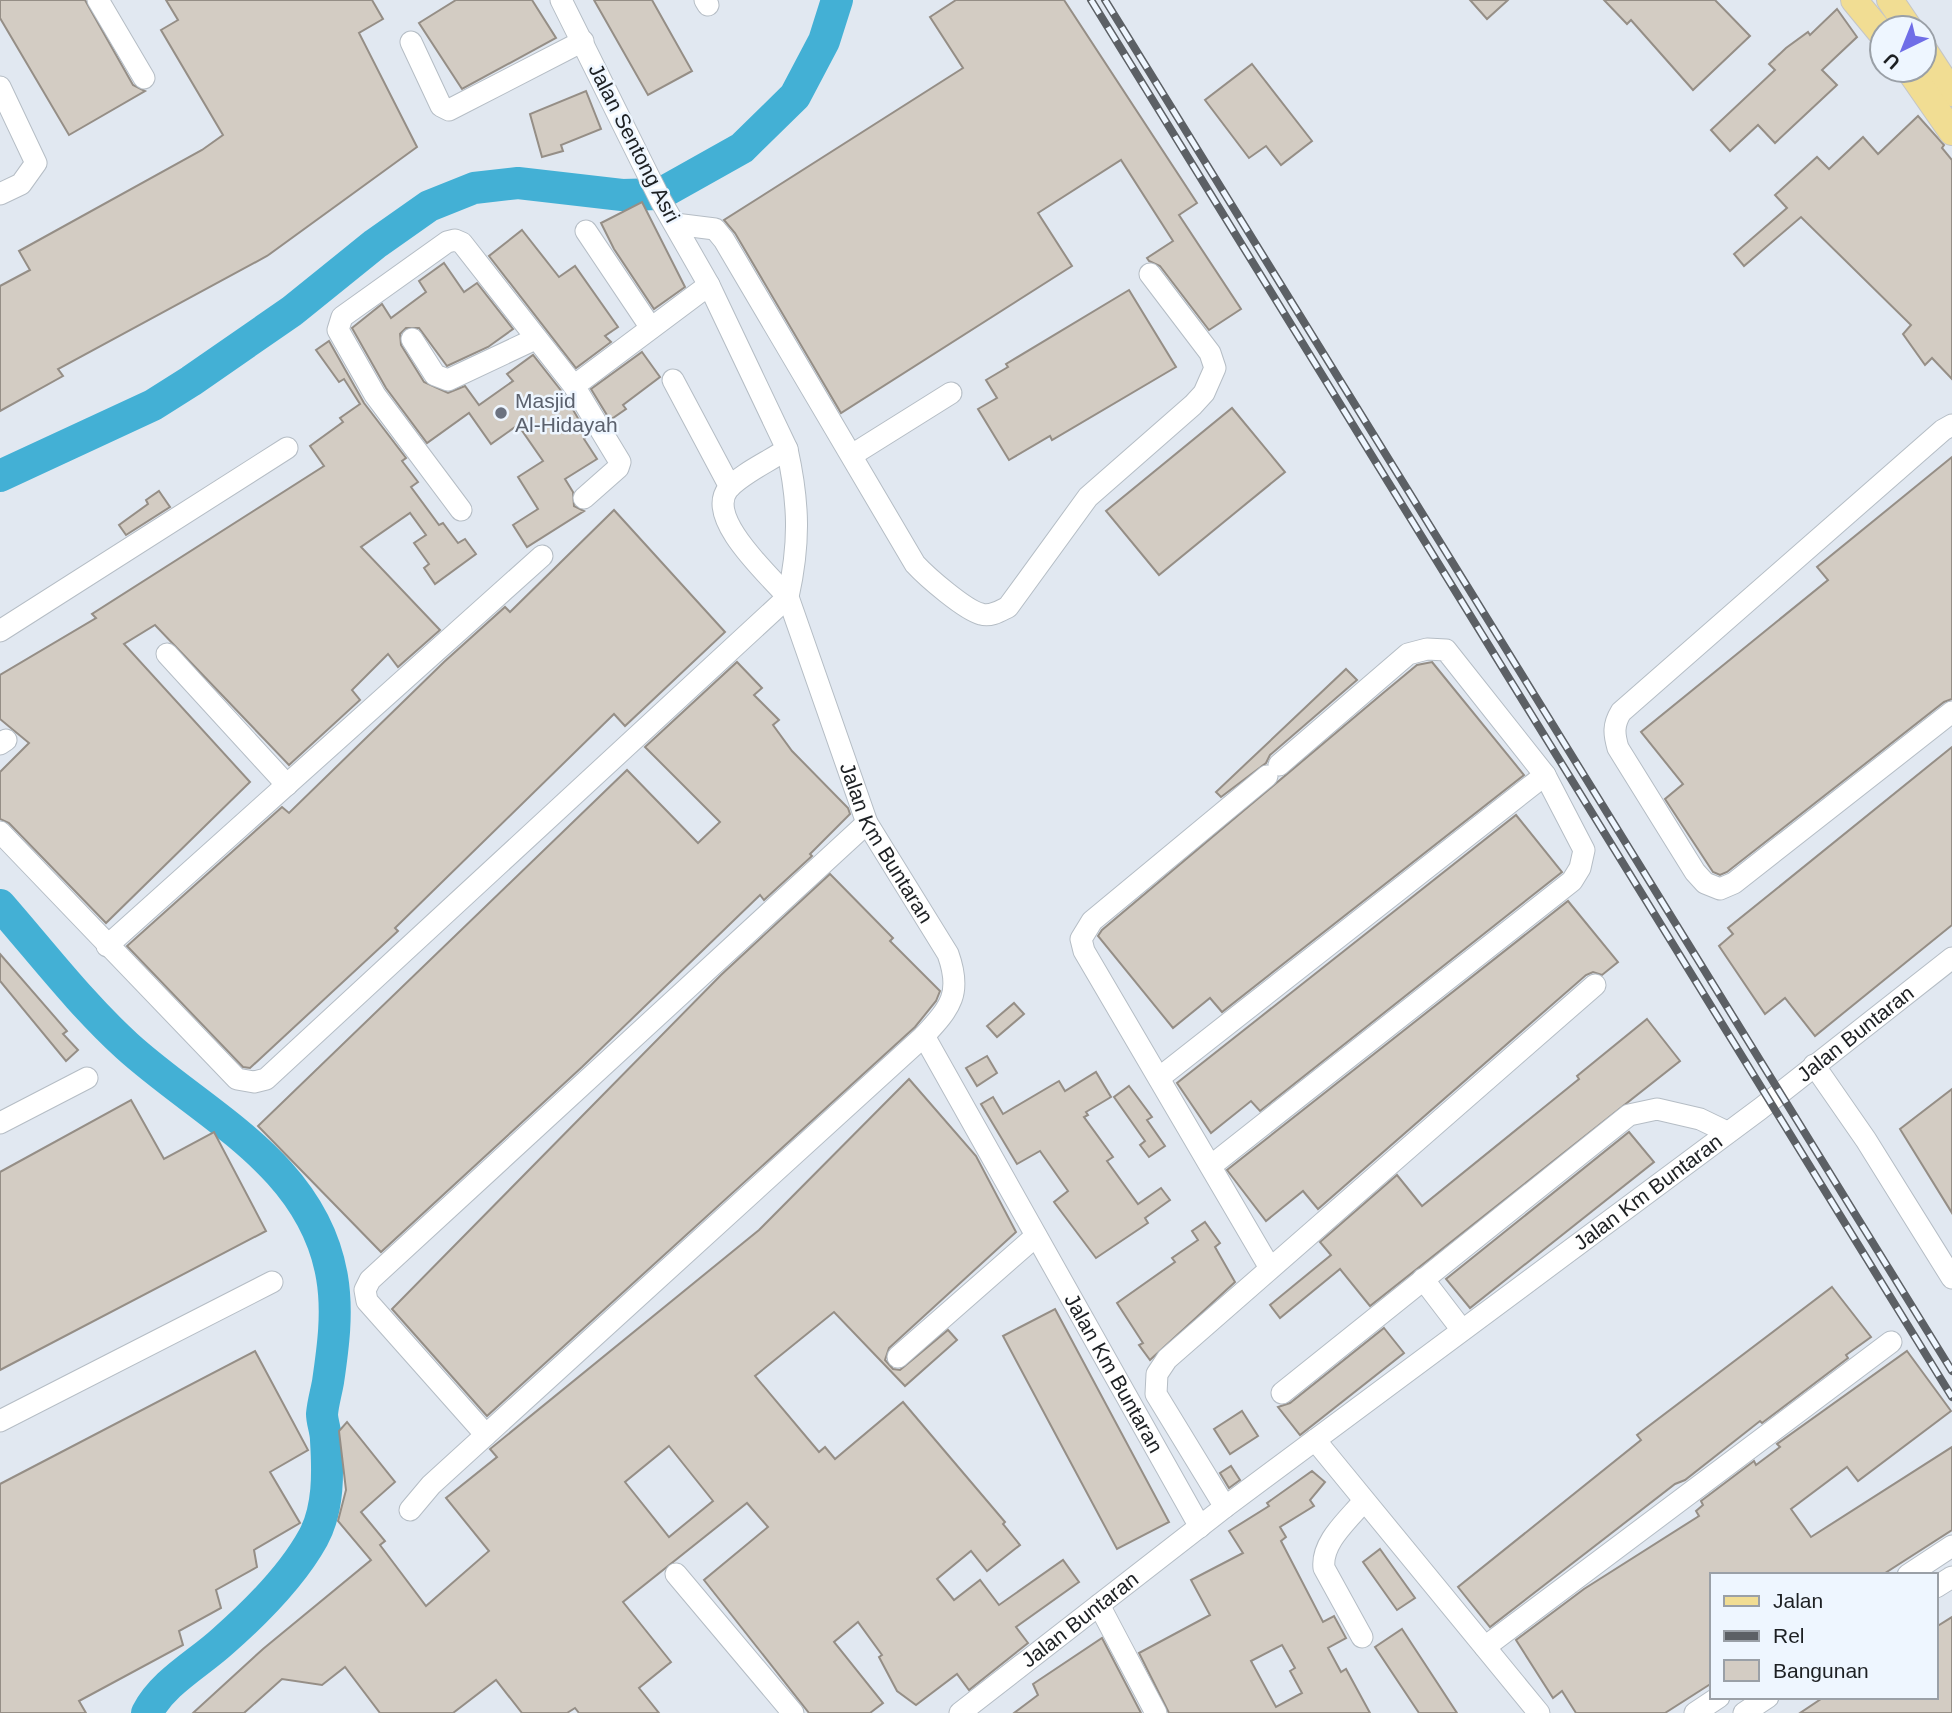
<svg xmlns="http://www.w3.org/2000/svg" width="1952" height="1713" viewBox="0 0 1952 1713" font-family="Arial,sans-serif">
	<rect width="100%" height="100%" fill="#e1e8f1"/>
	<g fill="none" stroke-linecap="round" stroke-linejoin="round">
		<g stroke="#43b0d5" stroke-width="32">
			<polyline points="0,476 153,405 191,381 292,311 375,244 429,206 474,188 518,183 622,195 660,194 742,148 795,96 824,41 837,0"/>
			<path d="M 0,905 C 42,953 80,1003 127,1046 C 203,1115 313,1164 332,1277 C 338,1312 333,1348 328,1382 C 326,1393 323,1403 322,1414 C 322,1422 326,1431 326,1440 C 328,1472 329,1509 313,1538 C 292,1576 256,1612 223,1641 C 198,1664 163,1682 147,1713"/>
		</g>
	</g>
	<g fill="#d3ccc3" stroke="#958e86" stroke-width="2" fill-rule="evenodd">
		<polygon points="0,0 85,0 133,85 145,91 69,135 0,18"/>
		<polygon points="166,0 372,0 383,19 359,33 417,147 267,256 58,369 63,376 0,411 0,286 30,270 19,251 202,150 223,135 161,30 178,20"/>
		<polygon points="456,0 532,0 556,38 462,89 419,23"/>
		<polygon points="594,0 652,0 692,71 648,95"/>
		<polygon points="956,0 1064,0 1197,203 1179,215 1241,309 1209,330 1160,266 1149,261 1147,258 1173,241 1121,160 1038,213 1072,266 841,413 735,233 724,220 963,68 930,17"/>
		<polygon points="1470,0 1508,0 1487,19"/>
		<polygon points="1604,0 1715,0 1750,36 1693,90 1631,20 1627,24"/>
		<polygon points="1837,9 1857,37 1822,70 1837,85 1775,143 1758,125 1730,151 1711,130 1775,70 1769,64 1786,48 1808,32 1810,35"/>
		<polygon points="1252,64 1312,141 1281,165 1266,146 1249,158 1205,100"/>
		<polygon points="586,91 601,129 561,145 563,151 542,157 530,114"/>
		<polygon points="1918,116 1944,145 1942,148 1952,160 1952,379 1932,358 1925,365 1903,334 1911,325 1801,217 1744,266 1734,254 1787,208 1775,195 1817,157 1829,169 1863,137 1878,154"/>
		<polygon points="642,202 685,287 654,309 614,249 601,223"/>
		<polygon points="522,230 559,277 575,266 618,327 605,336 611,342 576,368 489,256"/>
		<polygon points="444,263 464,292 477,283 513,329 488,347 447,366 419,328 406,328 400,334 401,345 424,382 448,393 465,386 479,405 513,381 507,374 533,355 563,393 588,435 584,439 597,459 565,479 573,492 574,506 584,511 527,547 513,525 538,509 518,477 543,461 518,425 491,444 469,413 427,443 386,388 352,328 382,304 391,318 426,292 419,281"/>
		<polygon points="1129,290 1176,367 1052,440 1050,436 1009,460 978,409 997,398 986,380 1008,367 1006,364"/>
		<polygon points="329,341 364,403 406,458 402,461 418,482 411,487 439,525 443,523 458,543 465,539 476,554 435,584 424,568 429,564 414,543 426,535 410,513 361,547 440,630 398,667 388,654 352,690 360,700 289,765 155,625 124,644 250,782 106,923 9,823 0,819 0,772 29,743 0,719 0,675 96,618 92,614 324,466 310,446 343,422 340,418 360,404 344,379 339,382 316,350"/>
		<polygon points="642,352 660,377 623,405 626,409 610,420 591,389"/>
		<polygon points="1232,408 1285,472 1159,575 1106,511"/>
		<polygon points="1952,457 1952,699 1944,702 1727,872 1720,875 1713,872 1665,799 1683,784 1641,732 1828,580 1817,567"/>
		<polygon points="159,491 170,507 126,535 119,525 148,504 146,500"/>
		<polygon points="614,510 725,632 625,726 614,714 395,928 398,931 250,1068 243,1067 127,946 282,807 289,813 444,662 505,607 510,612"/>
		<polygon points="737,662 762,688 754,695 779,720 773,725 792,751 848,808 850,814 810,854 812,856 764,900 760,895 582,1067 381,1252 258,1126 627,770 698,843 720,822 645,747"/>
		<polygon points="1432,662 1524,775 1222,1012 1210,998 1173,1028 1098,936 1102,930 1382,694 1417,665"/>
		<polygon points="1346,669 1357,680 1270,755 1266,763 1221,797 1216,792"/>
		<polygon points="1952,747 1952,925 1815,1036 1785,998 1765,1014 1719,946 1733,934 1728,928"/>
		<polygon points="1516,815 1562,872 1260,1111 1251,1101 1211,1133 1177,1083"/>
		<polygon points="830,874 893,938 890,941 940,991 936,1001 915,1027 487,1416 392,1309 721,975"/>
		<polygon points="1568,901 1618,962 1602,975 1593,972 1586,975 1318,1209 1303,1191 1266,1221 1227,1170"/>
		<polygon points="0,954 67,1031 63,1034 78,1050 66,1061 0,981"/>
		<polygon points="1014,1003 1024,1014 997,1037 987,1026"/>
		<polygon points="1647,1019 1680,1061 1370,1306 1340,1269 1280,1318 1270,1305 1331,1255 1320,1242 1397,1175 1422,1206 1579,1079 1577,1076"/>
		<polygon points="987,1056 997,1073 977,1086 966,1068"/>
		<polygon points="1096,1072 1111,1097 1086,1112 1088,1115 1084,1117 1113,1157 1107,1161 1138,1204 1161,1188 1170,1200 1145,1218 1148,1223 1096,1258 1054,1202 1068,1191 1040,1151 1017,1164 981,1104 993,1097 1003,1114 1059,1081 1065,1091"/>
		<path d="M 909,1079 L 976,1156 L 1016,1232 L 889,1348 L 885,1360 L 893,1369 L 900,1370 L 948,1330 L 957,1340 L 905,1386 L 834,1312 L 755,1376 L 819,1452 L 825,1447 L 835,1459 L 903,1402 L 1005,1522 L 1003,1524 L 1020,1545 L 987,1571 L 971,1551 L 937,1579 L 954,1600 L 980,1580 L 999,1605 L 1063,1560 L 1079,1582 L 1016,1627 L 1028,1643 L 969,1690 L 957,1674 L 916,1705 L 897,1691 L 879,1657 L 882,1655 L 858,1622 L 834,1642 L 883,1703 L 870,1713 L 809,1713 L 704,1580 L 768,1527 L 747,1503 L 623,1602 L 671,1662 L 639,1688 L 659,1713 L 579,1713 L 575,1708 L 567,1713 L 522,1713 L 496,1680 L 453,1713 L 380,1713 L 345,1667 L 322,1685 L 282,1679 L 244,1713 L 193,1713 L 263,1649 L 371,1560 L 338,1521 L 346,1490 L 339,1431 L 347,1422 L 395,1482 L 361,1512 L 385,1541 L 380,1545 L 426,1606 L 489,1551 L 446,1498 L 497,1457 L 490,1449 L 759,1230 ZM 669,1446 L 713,1501 L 669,1537 L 625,1482 Z"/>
		<polygon points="1129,1086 1152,1117 1147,1120 1165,1146 1149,1157 1140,1145 1145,1141 1114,1097"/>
		<polygon points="1952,1089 1952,1213 1900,1129"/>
		<polygon points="131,1100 164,1159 214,1132 266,1231 0,1370 0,1172"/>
		<polygon points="1629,1132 1654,1162 1470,1308 1446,1279"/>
		<polygon points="1205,1222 1220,1243 1215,1247 1235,1282 1150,1360 1139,1345 1143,1343 1117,1303 1175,1262 1172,1258 1198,1240 1192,1231"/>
		<polygon points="1832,1287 1871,1337 1846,1355 1848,1358 1762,1423 1760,1421 1685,1480 1675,1484 1490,1627 1458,1587 1641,1440 1637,1435"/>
		<polygon points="1055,1309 1169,1522 1117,1549 1003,1336"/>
		<polygon points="1384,1328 1404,1353 1300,1435 1278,1407 1290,1403"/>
		<polygon points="255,1351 308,1450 270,1472 300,1523 254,1550 257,1567 216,1590 221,1608 179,1631 183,1645 79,1701 86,1713 0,1713 0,1484"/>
		<polygon points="1907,1351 1951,1411 1858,1481 1847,1467 1791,1509 1811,1537 1952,1447 1952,1530 1882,1575 1712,1575 1712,1683 1665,1713 1576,1713 1562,1691 1553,1698 1516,1640 1584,1589 1699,1516 1696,1511 1703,1505 1701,1501 1754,1461 1756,1465 1780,1447 1777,1444"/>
		<polygon points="1242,1411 1258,1436 1230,1454 1214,1429"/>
		<polygon points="1231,1466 1240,1480 1229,1488 1220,1473"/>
		<path d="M 1312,1471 L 1325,1482 L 1310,1500 L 1314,1506 L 1280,1527 L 1286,1537 L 1281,1541 L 1323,1622 L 1334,1616 L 1346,1638 L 1328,1648 L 1341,1672 L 1346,1669 L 1370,1713 L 1169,1713 L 1139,1653 L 1210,1615 L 1191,1580 L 1243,1553 L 1229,1531 L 1269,1506 L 1267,1503 ZM 1282,1645 L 1295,1668 L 1290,1671 L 1302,1693 L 1276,1707 L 1251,1661 Z"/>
		<polygon points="1380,1549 1415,1598 1397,1610 1363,1562"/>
		<polygon points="1952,1617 1952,1713 1800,1713 1824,1697 1936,1697 1936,1627"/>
		<polygon points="1402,1629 1457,1713 1419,1713 1375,1647"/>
		<polygon points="1102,1638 1141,1713 1014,1713 1038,1695 1033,1684"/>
	</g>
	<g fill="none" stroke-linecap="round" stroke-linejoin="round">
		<g stroke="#b5bdc5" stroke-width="23">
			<g id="minor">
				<polyline points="98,0 144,78"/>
				<polyline points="705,0 708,5"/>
				<polyline points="411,42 441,106 449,110 583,41"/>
				<polyline points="0,87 36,163 21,184 0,194"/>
				<path d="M 675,224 L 715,229 L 724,240 L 915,564 C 927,577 965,610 981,614 C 991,617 1000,611 1008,607 L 1088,497 L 1193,405 L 1204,393 L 1215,368 L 1210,353 L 1150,274"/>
				<polyline points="586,231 651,328"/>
				<polyline points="412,339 435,375 448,380 535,339"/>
				<polyline points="673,380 730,487"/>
				<path d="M 1952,425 L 1943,430 L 1621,712 C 1613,725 1614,734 1618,748 L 1695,872 L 1705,883 L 1720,889 L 1734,883 L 1952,712"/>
				<path id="s1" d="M 787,449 C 799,503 800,543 788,597 L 867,823 L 948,954 C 962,993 951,1007 924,1036 L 1200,1527"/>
				<polyline points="852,455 951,393"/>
				<polyline points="584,498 618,468 620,462 574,386 709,285"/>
				<polyline points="461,510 375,395 338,330 342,317 447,242 455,240 462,243 574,386"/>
				<polyline points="0,631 287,448"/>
				<polyline points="167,654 287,785"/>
				<polyline points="0,744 6,740"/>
				<polyline points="1267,776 1092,921 1081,939 1084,951 1270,1268"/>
				<path d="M 0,832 L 237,1079 L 254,1082 L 266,1079 L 788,597 C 769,575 705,518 728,489 C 742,473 770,461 787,449 L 709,285 L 661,201 L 561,0"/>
				<polyline points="107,946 542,556"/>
				<polyline points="1814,1065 1866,1140 1952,1278"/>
				<polyline points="1159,1078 1545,775"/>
				<polyline points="0,1123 87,1078"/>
				<polyline points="1212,1165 1572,881 1580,868 1584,850 1545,775 1446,650 1427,649 1408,654 1279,765"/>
				<polyline points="1423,1279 1462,1330"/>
				<polyline points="898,1357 1036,1236"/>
				<polyline points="1282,1393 1629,1115 1657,1109 1700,1119 1727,1132"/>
				<polyline points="0,1421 272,1282"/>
				<polyline points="486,1435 367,1301 365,1290 370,1280 867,823"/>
				<polyline points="1315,1440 1539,1713"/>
				<polyline points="1225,1507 1156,1394 1157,1374 1167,1359 1595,985"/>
				<polyline points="410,1510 431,1485 924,1036"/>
				<polyline points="676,1574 793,1713"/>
				<polyline points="1908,1575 1952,1546"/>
				<polyline points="1936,1587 1952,1577"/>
				<polyline points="1099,1605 1156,1713"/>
				<path d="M 1362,1637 L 1324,1568 C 1321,1543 1347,1521 1363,1502"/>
				<polyline points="1485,1647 1891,1342"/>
				<path id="s2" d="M 960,1713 L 1225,1507 L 1760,1109 L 1952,958"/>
				<polyline points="1695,1713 1719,1697"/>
				<polyline points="1744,1713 1768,1697"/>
			</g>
		</g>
		<g stroke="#c4c5c6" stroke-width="28">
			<g id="major">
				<polyline points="1854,0 1882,34"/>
				<polyline points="1890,0 1909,28"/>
				<polyline points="1924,50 1952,93"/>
				<polyline points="1909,70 1952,132"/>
			</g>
		</g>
		<use href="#minor" stroke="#fff" stroke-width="21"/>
		<use href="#major" stroke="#f1dd93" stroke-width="26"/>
		<g stroke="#5c6065" stroke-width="8">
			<g id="rail">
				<polyline points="1091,0 1952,1397"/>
				<polyline points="1105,0 1952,1371"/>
			</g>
		</g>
		<use href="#rail" stroke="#eef6ff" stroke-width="5" stroke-dasharray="16" stroke-linecap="butt"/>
	</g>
	<circle fill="#6b7280" stroke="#eef6ff" stroke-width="2.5" cx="501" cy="413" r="7"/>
	<g text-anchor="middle" stroke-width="5" stroke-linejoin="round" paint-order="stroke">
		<g font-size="21" fill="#1d2023" stroke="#eef6ff">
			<text transform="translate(634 143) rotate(63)" y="7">Jalan Sentong Asri</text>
			<text dy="7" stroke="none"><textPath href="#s1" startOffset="415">Jalan Km Buntaran</textPath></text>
			<text dy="7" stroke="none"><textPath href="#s2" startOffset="1124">Jalan Buntaran</textPath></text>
			<text dy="7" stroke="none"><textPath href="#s2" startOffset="863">Jalan Km Buntaran</textPath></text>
			<text dy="7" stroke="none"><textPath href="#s1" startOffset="1022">Jalan Km Buntaran</textPath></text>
			<text dy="7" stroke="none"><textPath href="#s2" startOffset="152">Jalan Buntaran</textPath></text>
		</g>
		<g font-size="21" fill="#5b616d" stroke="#eef6ff" text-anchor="start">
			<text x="515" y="408">Masjid<tspan x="515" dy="24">Al-Hidayah</tspan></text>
		</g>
	</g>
	<rect x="1710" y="1573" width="228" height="126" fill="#eef6ff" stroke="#9aa0a7" stroke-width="2"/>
	<rect x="1724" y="1596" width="35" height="10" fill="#f1dd93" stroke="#9aa0a7" stroke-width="2"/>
	<text x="1773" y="1608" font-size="21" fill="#1d2023">Jalan</text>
	<rect x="1724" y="1631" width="35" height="10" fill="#5c6065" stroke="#9aa0a7" stroke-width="2"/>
	<text x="1773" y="1643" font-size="21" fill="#1d2023">Rel</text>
	<rect x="1724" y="1660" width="35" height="21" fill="#d3ccc3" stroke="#9aa0a7" stroke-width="2"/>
	<text x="1773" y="1678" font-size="21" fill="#1d2023">Bangunan</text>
	<g transform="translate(1903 49) rotate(223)"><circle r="33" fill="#eef6ff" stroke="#9aa0a7" stroke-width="2"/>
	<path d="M0-5L12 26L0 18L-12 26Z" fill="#6f6de7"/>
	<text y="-10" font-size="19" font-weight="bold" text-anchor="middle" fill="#1d2023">U</text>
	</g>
</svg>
